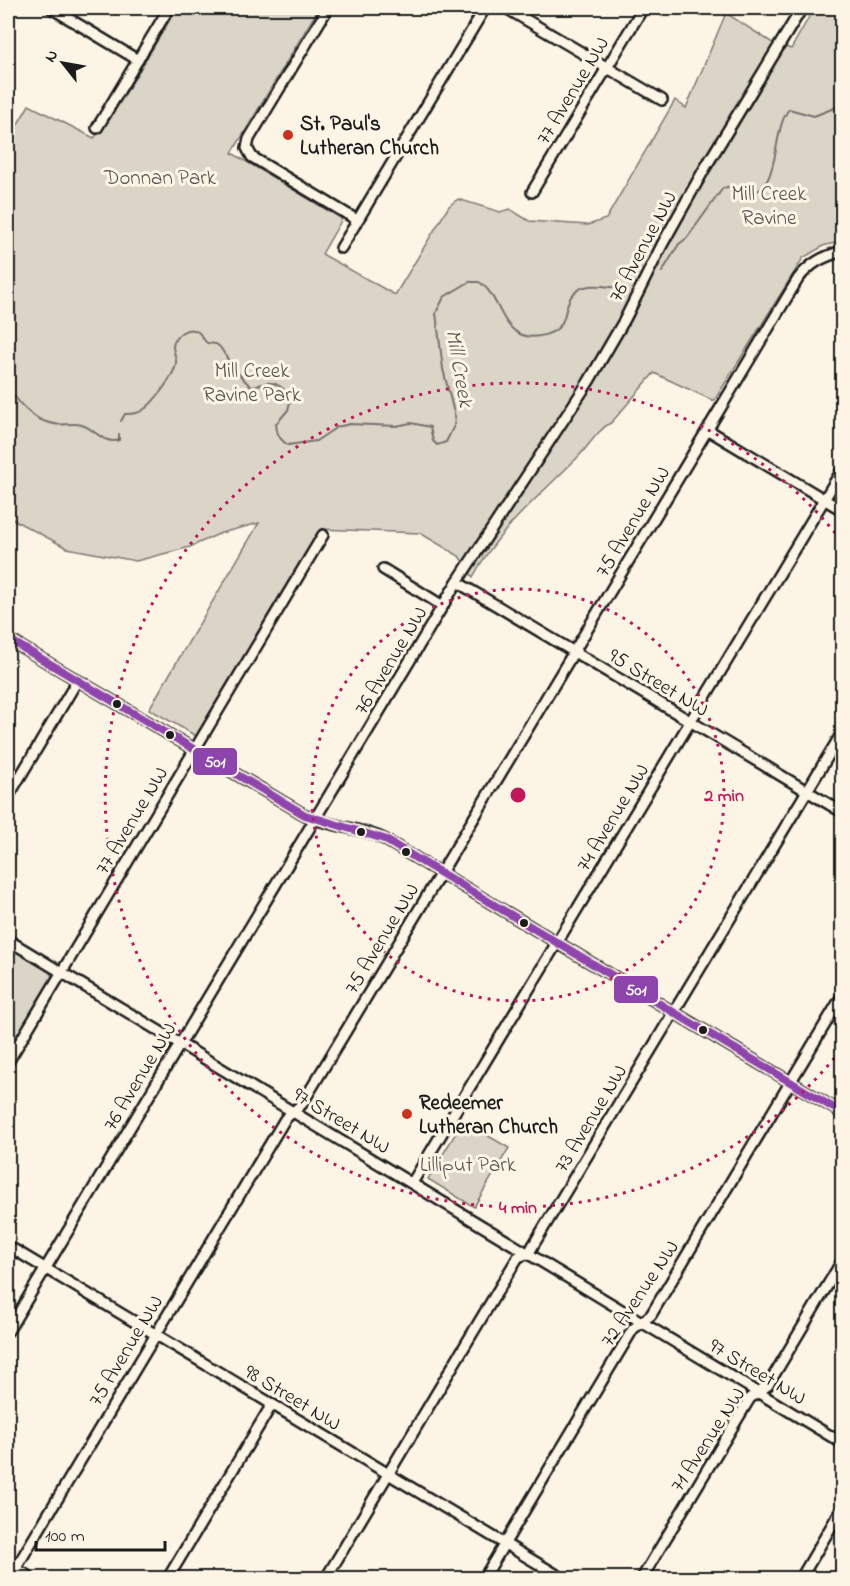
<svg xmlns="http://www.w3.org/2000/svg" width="850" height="1586" viewBox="0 0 850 1586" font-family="'Indie Flower',sans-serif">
	<rect width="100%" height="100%" fill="#fcf5e5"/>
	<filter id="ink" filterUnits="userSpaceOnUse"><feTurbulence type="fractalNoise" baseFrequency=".0167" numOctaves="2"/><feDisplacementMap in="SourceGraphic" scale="12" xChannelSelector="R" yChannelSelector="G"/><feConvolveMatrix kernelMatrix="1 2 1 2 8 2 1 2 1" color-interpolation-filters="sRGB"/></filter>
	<g filter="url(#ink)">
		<g fill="#dbd5c8" stroke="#7c7872" stroke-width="1.5">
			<path d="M 177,8 L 319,8 L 232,153 L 342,219 L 322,254 L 395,295 L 449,206 L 458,199 L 500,212 L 510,209 L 529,221 L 588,225 L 606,219 L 675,100 L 686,108 L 726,13 L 771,42 L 791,49 L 814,8 L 842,8 L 842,241 L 823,246 L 803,258 L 714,401 L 654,373 L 612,422 C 597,430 589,446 577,458 C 540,495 497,531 473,577 L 459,556 L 420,533 L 320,529 L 196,736 L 149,709 L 259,523 L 221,533 L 190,547 L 136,561 L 67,548 L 8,517 L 8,141 L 29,105 L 94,138 L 110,119 Z"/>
			<polygon points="8,946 49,971 52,977 8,1052"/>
			<polygon points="463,1121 509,1148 474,1207 428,1179"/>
		</g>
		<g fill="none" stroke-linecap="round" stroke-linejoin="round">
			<g stroke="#75726c" stroke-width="2">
				<path d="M 662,272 L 679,244 L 687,238 L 723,188 L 732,186 L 746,195 C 783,190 770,133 789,109 L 814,116 L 842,105"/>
				<path d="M 8,341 C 16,355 14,362 8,375"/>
				<path d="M 8,382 C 14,401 33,421 54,424 C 63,426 73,422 82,425 C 95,429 104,445 119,440 L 119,434"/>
				<path d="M 121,421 L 125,414 C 131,414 138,414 143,410 C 153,404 174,376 176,364 C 177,358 173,352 173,346 C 175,335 187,325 198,332 C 201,334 203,340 207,343 L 216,344 L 220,347 L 234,369 L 251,387 C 257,387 260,384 265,383 C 277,381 285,389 291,398 L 288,410 L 276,424 C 277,434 279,439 288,445 L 316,441 L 337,427 L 350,424 L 396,426 L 411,423 L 430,427 L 433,441 L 437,445 L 446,442 L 454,426 L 455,417 L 443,369 L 436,313 L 444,297 L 469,282 L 479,282 C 499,294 499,326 522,335 C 527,337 534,337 540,336 C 576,329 557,304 578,290 C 589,282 611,288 624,288"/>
			</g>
			<g stroke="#1c1c1c" stroke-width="14">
				<g id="minor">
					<polyline points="51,8 138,60"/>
					<polyline points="328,8 249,139 247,148 252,157 357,220"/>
					<polyline points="506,8 662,100"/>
					<polyline points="8,12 10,8"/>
					<polyline points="97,128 169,8"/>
					<polyline points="532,192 643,8"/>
					<polyline points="341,248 485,8"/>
					<polyline points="708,430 842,510"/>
					<polyline points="383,569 443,606"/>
					<polyline points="457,582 842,812"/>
					<path d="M 8,639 L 305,815 C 330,827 359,827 384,839 L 842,1113"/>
					<polyline points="8,797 77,681"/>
					<polyline points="8,940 842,1443"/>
					<polyline points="8,1062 323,535"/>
					<polyline points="412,1183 842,470"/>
					<polyline points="8,1246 562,1578"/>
					<polyline points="8,1331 457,582 589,381 625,319 663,243 705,168 802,8"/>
					<path d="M 10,1578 L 285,1119 L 302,1104 L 798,279 C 810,263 823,257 842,251"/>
					<polyline points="168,1578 271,1406"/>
					<polyline points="326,1578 518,1257 529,1253 534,1244 842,733"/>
					<polyline points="484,1578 633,1329 651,1315 842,996"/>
					<polyline points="642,1578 750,1398 768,1385 842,1261"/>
					<polyline points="801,1578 842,1508"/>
				</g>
			</g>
			<g stroke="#1c1c1c" stroke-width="16">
				<polyline id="major" points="8,1565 29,1578"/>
			</g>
			<use href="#minor" stroke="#fcf5e5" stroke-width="9"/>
			<use href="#major" stroke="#fcf5e5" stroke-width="12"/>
			<g stroke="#fcf5e5" stroke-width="12">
				<polyline id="bus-1" points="8,639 305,815 384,839 842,1113"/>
			</g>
			<use href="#bus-1" stroke="#8e44ad" stroke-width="8"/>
		</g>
	</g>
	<g fill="none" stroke="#c2185b" stroke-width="3" stroke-dasharray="3 6">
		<circle cx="518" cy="795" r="206"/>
		<path d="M840 1051A412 412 0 1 1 840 539"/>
	</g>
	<g fill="#c8321e" stroke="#fcf5e5" stroke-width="2">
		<circle cx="288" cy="135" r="6"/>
		<circle cx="407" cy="1114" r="6"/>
	</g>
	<g fill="#1c1c1c" stroke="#fcf5e5" stroke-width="2">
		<circle cx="117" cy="704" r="5"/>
		<circle cx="170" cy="735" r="5"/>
		<circle cx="361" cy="832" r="5"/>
		<circle cx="406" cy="852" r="5"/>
		<circle cx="524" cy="923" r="5"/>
		<circle cx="703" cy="1030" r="5"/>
	</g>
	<g text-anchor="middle" stroke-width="6" stroke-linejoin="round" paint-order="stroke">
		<g font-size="21" fill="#1c1c1c" stroke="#fcf5e5">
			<text transform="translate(572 90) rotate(-59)" y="7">77 Avenue NW</text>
			<text transform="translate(642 246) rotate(-62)" y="7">76 Avenue NW</text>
			<text transform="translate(632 521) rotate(-59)" y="7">75 Avenue NW</text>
			<text transform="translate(390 660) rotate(-59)" y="7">76 Avenue NW</text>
			<text transform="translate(659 682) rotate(31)" y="7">95 Street NW</text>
			<text transform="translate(612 817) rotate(-59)" y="7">74 Avenue NW</text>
			<text transform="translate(131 820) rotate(-59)" y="7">77 Avenue NW</text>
			<text transform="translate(381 938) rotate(-59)" y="7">75 Avenue NW</text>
			<text transform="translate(139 1076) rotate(-59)" y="7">76 Avenue NW</text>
			<text transform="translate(590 1118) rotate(-59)" y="7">73 Avenue NW</text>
			<text transform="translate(342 1120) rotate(31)" y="7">97 Street NW</text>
			<text transform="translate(639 1293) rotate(-56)" y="7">72 Avenue NW</text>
			<text transform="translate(125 1350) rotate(-59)" y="7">75 Avenue NW</text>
			<text transform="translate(758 1371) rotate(31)" y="7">97 Street NW</text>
			<text transform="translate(293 1397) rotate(31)" y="7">98 Street NW</text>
			<text transform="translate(707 1439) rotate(-57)" y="7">71 Avenue NW</text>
		</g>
		<g font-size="21" font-weight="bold" fill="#1c1c1c" stroke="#fcf5e5" text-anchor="start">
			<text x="300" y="130">St. Paul's<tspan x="300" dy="24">Lutheran Church</tspan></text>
			<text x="419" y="1109">Redeemer<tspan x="419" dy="24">Lutheran Church</tspan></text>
		</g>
		<g font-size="21" fill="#555450" stroke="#fcf5e5">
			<text x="160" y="184">Donnan Park</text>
			<text x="769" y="200">Mill Creek<tspan x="769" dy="24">Ravine</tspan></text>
			<text x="252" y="377">Mill Creek<tspan x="252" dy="24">Ravine Park</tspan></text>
			<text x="468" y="1171">Lilliput Park</text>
		</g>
		<g font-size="22" font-style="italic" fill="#575551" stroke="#fcf5e5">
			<text transform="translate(461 368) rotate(80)" y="8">Mill Creek</text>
		</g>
	</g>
	<circle cx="518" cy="795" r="9" fill="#c2185b" stroke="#fcf5e5" stroke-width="3"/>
	<g font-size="18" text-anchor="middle" font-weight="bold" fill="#c2185b" stroke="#fcf5e5" stroke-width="6" stroke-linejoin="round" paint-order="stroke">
		<text x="724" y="801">2 min</text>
		<text x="518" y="1213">4 min</text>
	</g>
	<g stroke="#fcf5e5" stroke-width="2">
		<rect x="192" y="747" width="46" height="29" rx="6" fill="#8e44ad"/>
		<rect x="613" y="975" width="46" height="29" rx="6" fill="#8e44ad"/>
	</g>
	<g font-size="16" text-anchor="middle" font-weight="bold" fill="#fff">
		<text x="215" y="767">501</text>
		<text x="636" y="995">501</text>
	</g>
	<rect width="850" height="1586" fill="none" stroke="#fcf5e5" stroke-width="30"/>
	<rect x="15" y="15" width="820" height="1556" fill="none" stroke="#1c1c1c" stroke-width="2" filter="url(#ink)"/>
	<g transform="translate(63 63) rotate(301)" stroke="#fcf5e5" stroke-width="4.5" paint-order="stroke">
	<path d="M0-4.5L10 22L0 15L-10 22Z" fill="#1c1c1c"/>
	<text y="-9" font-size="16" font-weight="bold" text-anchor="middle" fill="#1c1c1c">N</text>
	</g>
	<path d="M36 1541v9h129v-9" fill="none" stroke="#1c1c1c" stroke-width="3"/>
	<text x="45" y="1541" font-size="18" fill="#1c1c1c" stroke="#fcf5e5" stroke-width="4.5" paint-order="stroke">100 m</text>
</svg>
